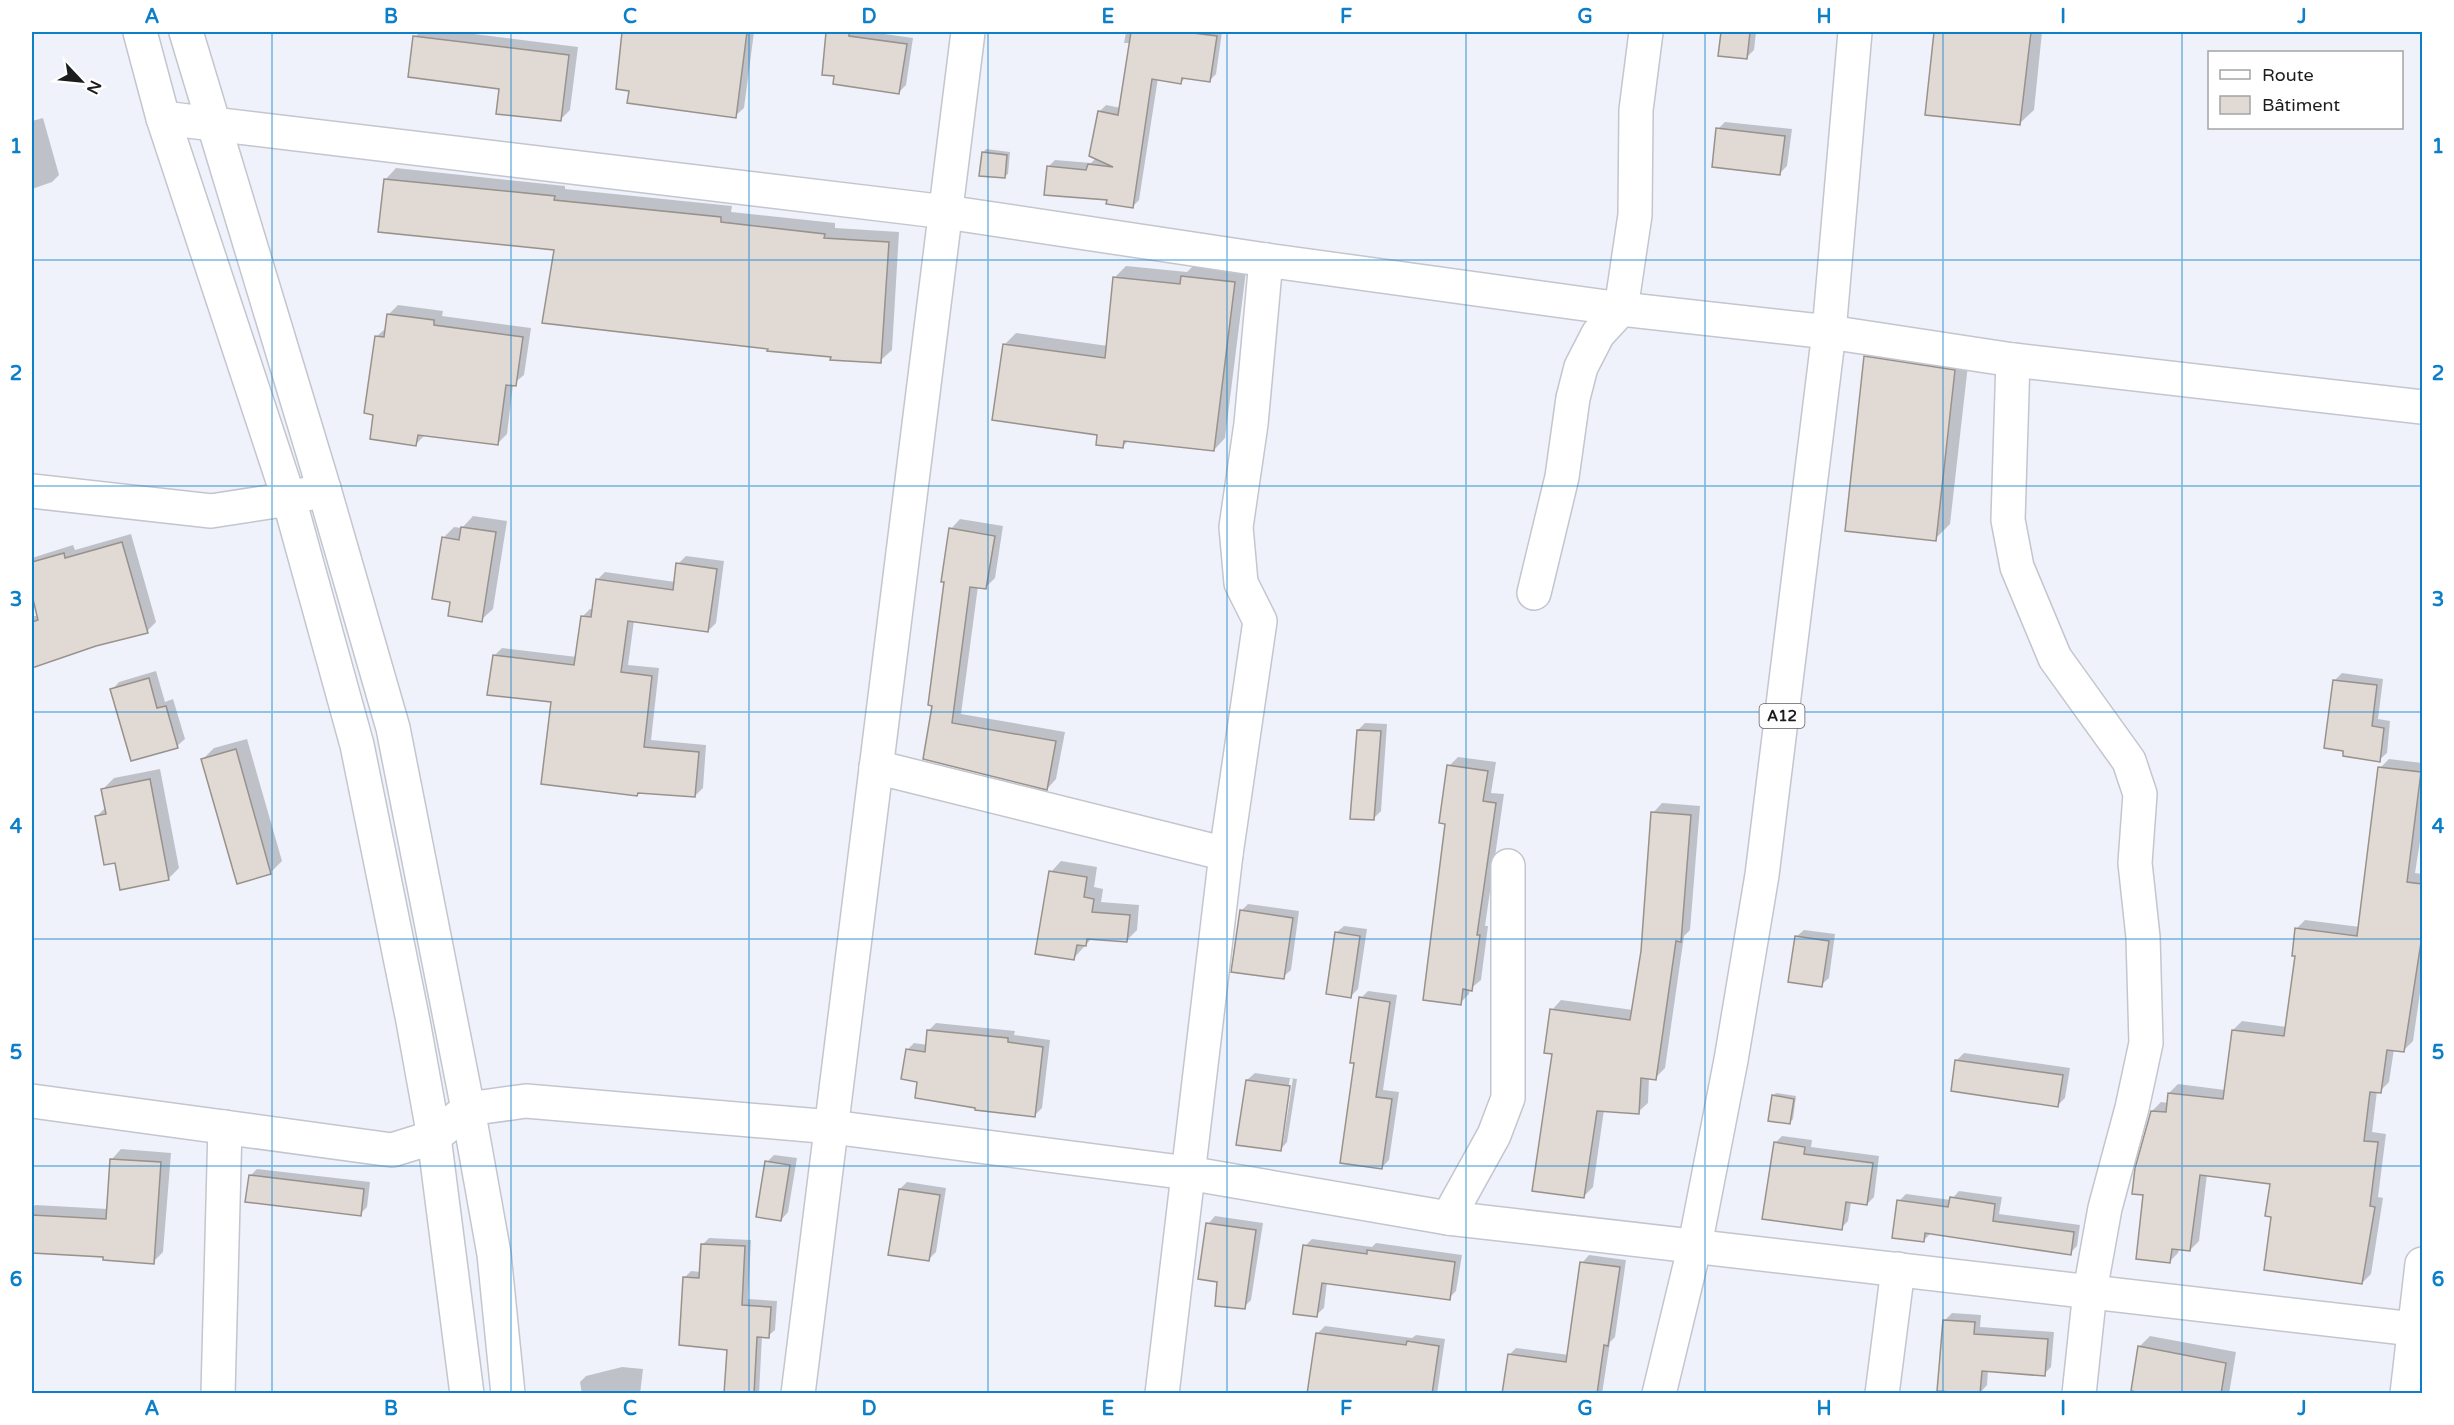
<svg xmlns="http://www.w3.org/2000/svg" width="2454" height="1425" viewBox="0 0 2454 1425" font-family="'Varela Round',sans-serif">
	<rect width="100%" height="100%" fill="#eff2fa"/>
	<g fill="#0003" fill-rule="evenodd">
		<polygon points="420,32 458,32 578,47 570,110 560,120 415,37"/>
		<polygon points="623,32 754,32 744,108 735,116 631,90 617,88"/>
		<polygon points="828,32 870,32 913,38 906,85 899,92 836,75 824,74"/>
		<polygon points="1126,32 1222,32 1216,74 1209,81 1186,77 1181,82 1158,78 1139,200 1132,207 1048,167 1055,160 1091,163 1096,158 1099,112 1106,105 1121,108 1131,43 1124,43"/>
		<polygon points="1722,32 1756,32 1754,50 1747,57 1720,55"/>
		<polygon points="1936,32 2042,32 2034,110 2020,123 1927,113"/>
		<polygon points="43,118 59,175 52,182 32,189 32,121"/>
		<polygon points="1725,122 1792,129 1787,166 1780,173 1718,129"/>
		<polygon points="986,149 1010,152 1008,174 1004,177 983,153"/>
		<polygon points="396,168 565,186 565,189 732,206 731,212 835,223 835,228 899,232 892,350 880,361 769,348 556,249 385,180"/>
		<polygon points="1194,265 1246,271 1225,438 1214,450 1129,440 1123,446 1099,433 1004,345 1016,333 1108,346 1115,277 1126,266 1187,272"/>
		<polygon points="398,305 443,311 442,316 531,328 524,375 513,384 507,434 498,443 425,435 416,444 375,414 376,337 386,328 389,314"/>
		<polygon points="1881,342 1969,356 1950,524 1935,539 1866,357"/>
		<polygon points="473,516 507,521 493,609 481,620 451,601 443,538 454,527 462,528"/>
		<polygon points="960,519 1003,526 995,578 986,587 978,586 961,714 1065,732 1056,779 1047,789 925,758 934,704 951,529"/>
		<polygon points="131,534 156,622 147,631 96,645 32,666 32,617 38,615 32,590 32,558 73,545 75,550"/>
		<polygon points="686,556 724,561 716,623 708,631 634,621 628,665 659,668 651,740 706,745 703,788 695,796 640,791 637,794 553,701 494,656 502,648 577,657 582,617 590,609 593,609 597,580 605,572 675,582 678,564"/>
		<polygon points="156,671 165,702 173,699 185,739 177,746 112,690 119,682"/>
		<polygon points="2342,673 2383,679 2378,719 2390,721 2387,753 2379,760 2334,681"/>
		<polygon points="1365,723 1387,724 1381,811 1373,819 1358,730"/>
		<polygon points="247,739 282,861 271,872 238,882 203,759 214,748"/>
		<polygon points="1458,757 1496,762 1491,793 1504,794 1485,926 1488,926 1481,980 1470,989 1469,994 1460,1003 1447,823 1449,766"/>
		<polygon points="2389,759 2422,763 2422,829 2415,873 2422,874 2422,979 2413,1041 2404,1050 2394,1049 2389,1082 2380,1091 2377,1091 2372,1132 2386,1134 2378,1197 2383,1198 2371,1274 2362,1283 2272,1216 2272,1183 2207,1174 2199,1241 2190,1250 2179,1249 2178,1253 2169,1262 2152,1111 2161,1102 2168,1103 2169,1093 2178,1084 2225,1090 2233,1030 2242,1021 2287,1027 2297,955 2296,929 2305,920 2360,927 2380,768"/>
		<polygon points="160,769 179,868 168,879 116,861 96,817 106,807 103,789 114,778"/>
		<polygon points="1662,803 1700,806 1690,930 1684,936 1665,1068 1655,1078 1649,1077 1648,1103 1638,1112 1604,1110 1593,1187 1583,1197 1554,1053 1552,1010 1561,1000 1633,1010 1642,952 1653,813"/>
		<polygon points="1061,861 1097,867 1094,887 1103,889 1101,902 1139,905 1137,930 1127,940 1092,938 1073,959 1051,872"/>
		<polygon points="1248,904 1299,911 1291,970 1283,977 1241,911"/>
		<polygon points="1344,926 1367,929 1358,989 1351,996 1336,933"/>
		<polygon points="1804,930 1835,934 1829,978 1821,985 1796,937"/>
		<polygon points="1368,991 1397,995 1383,1090 1399,1092 1389,1160 1382,1167 1356,1062 1361,998"/>
		<polygon points="936,1023 1015,1031 1014,1035 1050,1040 1042,1108 1035,1115 977,1107 919,1080 907,1050 914,1043 928,1045 929,1030"/>
		<polygon points="1964,1053 2070,1068 2065,1098 2058,1105 1957,1060"/>
		<path d="M 1255,1073 L 1297,1079 L 1287,1142 L 1280,1150 L 1247,1080 ZM 1290,1078 L 1293,1078 L 1283,1143 L 1280,1143 Z"/>
		<polygon points="1776,1093 1796,1096 1793,1119 1790,1122 1773,1096"/>
		<polygon points="1782,1136 1812,1140 1811,1147 1879,1156 1874,1197 1867,1204 1851,1202 1848,1221 1841,1228 1775,1143"/>
		<polygon points="121,1149 171,1153 163,1252 153,1262 104,1256 34,1251 32,1284 32,1209 35,1205 108,1209 112,1159"/>
		<polygon points="774,1155 797,1158 788,1212 781,1220 767,1162"/>
		<polygon points="257,1169 370,1182 367,1207 360,1214 250,1176"/>
		<polygon points="907,1182 946,1188 936,1252 929,1259 900,1189"/>
		<polygon points="1959,1191 2002,1197 1999,1214 2080,1225 2077,1246 2070,1253 1931,1233 1923,1241 1899,1201 1906,1194 1951,1200"/>
		<polygon points="1215,1216 1263,1223 1251,1300 1244,1307 1208,1224"/>
		<polygon points="709,1238 751,1240 748,1299 777,1301 775,1330 768,1336 762,1336 759,1394 726,1394 729,1349 684,1278 691,1271 701,1272 703,1244"/>
		<polygon points="1312,1239 1372,1247 1376,1243 1462,1255 1456,1291 1449,1298 1327,1282 1324,1308 1316,1315 1305,1246"/>
		<polygon points="1589,1255 1626,1260 1615,1337 1610,1342 1602,1394 1503,1394 1509,1355 1516,1348 1569,1355 1582,1263"/>
		<polygon points="1952,1313 1981,1315 1980,1327 2054,1332 2051,1367 2044,1374 1988,1370 1987,1385 1980,1393 1944,1321"/>
		<polygon points="1325,1326 1412,1338 1416,1335 1445,1339 1437,1394 1309,1394 1318,1333"/>
		<polygon points="2150,1336 2236,1352 2229,1394 2142,1394 2139,1347"/>
		<polygon points="622,1367 643,1369 640,1394 582,1394 580,1382 586,1376"/>
	</g>
	<g fill="#e1d9d3" stroke="#98918c" stroke-width="1.5">
		<polygon points="622,32 747,32 736,118 627,103 629,91 616,89"/>
		<polygon points="826,32 849,32 849,36 907,44 899,94 833,84 834,76 822,75"/>
		<polygon points="1131,32 1185,32 1217,36 1210,82 1182,78 1181,84 1152,79 1133,208 1106,204 1107,200 1044,195 1047,166 1086,170 1088,164 1113,167 1089,156 1098,111 1118,115"/>
		<polygon points="1721,32 1750,32 1747,59 1718,56"/>
		<polygon points="1934,32 2031,32 2020,125 1925,115"/>
		<polygon points="413,36 569,55 561,121 496,114 499,89 408,77"/>
		<polygon points="1716,128 1785,136 1780,175 1712,167"/>
		<polygon points="982,152 1007,155 1005,178 979,176"/>
		<polygon points="384,179 555,196 554,200 721,217 721,222 825,234 824,238 889,242 881,363 830,360 831,357 767,351 768,349 542,323 554,250 378,232"/>
		<polygon points="1181,276 1235,282 1214,451 1124,441 1123,448 1096,445 1097,435 992,420 1003,344 1105,358 1113,277 1180,284"/>
		<polygon points="387,314 434,320 434,325 523,337 516,386 506,385 498,445 418,435 416,446 370,439 373,415 364,413 375,336 384,337"/>
		<polygon points="1864,356 1955,370 1936,541 1845,531"/>
		<polygon points="461,527 496,532 482,622 448,616 450,602 432,599 442,537 459,540"/>
		<polygon points="949,528 995,536 986,589 970,587 952,723 1056,741 1047,790 923,759 932,706 928,705 944,582 941,582"/>
		<polygon points="122,542 148,633 96,646 32,668 32,622 38,620 32,595 32,562 64,553 65,558"/>
		<polygon points="676,563 717,569 708,632 628,621 621,672 652,676 644,747 699,752 695,797 638,793 637,796 541,784 551,702 487,695 493,655 574,665 581,616 591,617 596,579 673,590"/>
		<polygon points="149,678 157,708 166,706 178,748 131,761 110,689"/>
		<polygon points="2333,680 2377,685 2372,726 2384,728 2380,762 2343,756 2343,751 2324,748"/>
		<polygon points="1357,730 1381,731 1374,820 1350,819"/>
		<polygon points="236,749 271,874 237,884 201,759"/>
		<polygon points="1447,765 1488,771 1483,801 1496,803 1477,935 1480,935 1472,991 1463,989 1461,1005 1423,1000 1445,824 1439,823"/>
		<polygon points="2378,767 2421,772 2407,882 2422,884 2422,936 2404,1052 2387,1050 2381,1093 2370,1092 2364,1141 2378,1142 2370,1206 2375,1207 2362,1284 2264,1270 2271,1217 2265,1216 2270,1184 2200,1175 2190,1251 2172,1249 2170,1263 2136,1259 2143,1195 2132,1194 2135,1168 2151,1111 2166,1112 2168,1093 2223,1099 2232,1030 2284,1036 2295,956 2292,956 2295,928 2357,936"/>
		<polygon points="150,779 169,880 120,890 115,863 104,865 95,816 106,814 101,789"/>
		<polygon points="1651,812 1691,815 1681,942 1676,941 1656,1080 1641,1078 1639,1114 1597,1111 1584,1198 1532,1191 1552,1054 1544,1053 1550,1009 1630,1020 1641,951"/>
		<polygon points="1049,871 1087,877 1084,897 1094,899 1092,912 1130,915 1127,942 1087,939 1086,946 1077,945 1074,960 1035,954"/>
		<polygon points="1240,910 1293,918 1284,979 1231,972"/>
		<polygon points="1335,932 1360,936 1351,998 1326,994"/>
		<polygon points="1795,936 1829,941 1822,987 1788,982"/>
		<polygon points="1359,997 1390,1002 1376,1097 1392,1099 1382,1169 1340,1163 1354,1063 1350,1063"/>
		<polygon points="927,1030 1008,1038 1008,1042 1043,1047 1035,1117 975,1110 975,1108 915,1098 917,1082 901,1079 906,1049 925,1052"/>
		<polygon points="1955,1060 2063,1075 2058,1107 1951,1091"/>
		<polygon points="1246,1080 1290,1086 1281,1151 1236,1145"/>
		<polygon points="1772,1095 1794,1099 1790,1124 1768,1121"/>
		<polygon points="1774,1142 1805,1147 1804,1154 1873,1163 1867,1205 1846,1202 1842,1230 1762,1219"/>
		<polygon points="110,1159 161,1162 154,1264 103,1260 103,1257 32,1253 32,1215 106,1219"/>
		<polygon points="765,1161 790,1165 781,1221 756,1217"/>
		<polygon points="249,1175 364,1189 361,1216 245,1202"/>
		<polygon points="899,1189 940,1195 929,1261 888,1255"/>
		<polygon points="1950,1197 1995,1204 1993,1221 2074,1232 2071,1255 1925,1233 1924,1242 1892,1238 1897,1200 1948,1207"/>
		<polygon points="1206,1223 1256,1230 1245,1309 1215,1306 1217,1282 1198,1279"/>
		<polygon points="701,1244 745,1246 742,1305 771,1307 769,1338 757,1337 754,1394 724,1394 727,1350 679,1345 683,1277 699,1278"/>
		<polygon points="1303,1245 1367,1254 1367,1250 1455,1262 1450,1300 1322,1283 1317,1317 1293,1314"/>
		<polygon points="1580,1262 1620,1267 1608,1346 1604,1345 1597,1394 1502,1394 1508,1354 1566,1362"/>
		<polygon points="1943,1320 1975,1322 1974,1334 2048,1339 2045,1376 1982,1371 1980,1394 1937,1391"/>
		<polygon points="1316,1333 1406,1345 1407,1341 1439,1346 1432,1394 1307,1394"/>
		<polygon points="2138,1346 2226,1363 2221,1394 2148,1394 2131,1391"/>
	</g>
	<g fill="none" stroke-linecap="round" stroke-linejoin="round">
		<g stroke="#c3c6ce" stroke-width="36">
			<g id="minor">
				<polyline points="163,118 946,212 1266,260 1621,309 1829,332 2013,360 2422,407"/>
				<polyline points="2013,360 2008,520 2017,567 2055,658 2129,761 2140,794 2135,863 2143,937 2146,1043 2132,1108 2105,1208 2090,1291 2079,1394"/>
				<polyline points="32,491 211,511 289,499 324,489"/>
				<polyline points="1534,593 1562,477 1573,398 1581,367 1598,334 1621,309 1635,215 1636,110 1646,32"/>
				<polyline points="876,767 1226,854"/>
				<polyline points="32,1101 392,1150 434,1137 468,1109 526,1101 832,1127 1188,1173 1448,1218 2422,1330"/>
				<polyline points="1448,1218 1494,1135 1508,1098 1508,866"/>
				<polyline points="218,1394 225,1127"/>
				<polyline points="798,1394 968,32"/>
				<polyline points="1162,1394 1226,854 1260,621 1241,583 1236,527 1251,424 1266,260"/>
				<polyline points="1882,1394 1898,1269"/>
				<polyline points="2407,1394 2422,1264"/>
			</g>
		</g>
		<g stroke="#c3c6ce" stroke-width="36">
			<g id="major">
				<polyline points="140,32 163,118 289,499 357,745 413,1021 434,1137 467,1394"/>
				<polyline points="186,32 324,489 393,728 468,1109 494,1254 508,1394"/>
				<polyline points="1659,1394 1695,1245 1731,1060 1762,875 1829,332 1855,32"/>
			</g>
		</g>
		<use href="#minor" stroke="#fff" stroke-width="33"/>
		<use href="#major" stroke="#fff" stroke-width="33"/>
	</g>
	<path fill="none" stroke="#0c7fc8" stroke-width="1.5" stroke-opacity="0.55" d="M 272,32 L 272,1394M 511,32 L 511,1394M 749,32 L 749,1394M 988,32 L 988,1394M 1227,32 L 1227,1394M 1466,32 L 1466,1394M 1705,32 L 1705,1394M 1943,32 L 1943,1394M 2182,32 L 2182,1394M 32,260 L 2422,260M 32,486 L 2422,486M 32,712 L 2422,712M 32,939 L 2422,939M 32,1166 L 2422,1166"/>
	<g text-anchor="middle" stroke-width="4.5" stroke-linejoin="round" paint-order="stroke">
		<rect fill="#fff" stroke="#606062" stroke-width="1.5" x="1759.5" y="704" width="45" height="24" rx="4.5"/>
		<g font-size="15" font-weight="bold" fill="#1c1c1f">
			<text x="1782" y="721">A12</text>
		</g>
	</g>
	<rect width="2454" height="1425" fill="none" stroke="#ffffff" stroke-width="66"/>
	<rect x="2208" y="51" width="195" height="78" fill="#ffffff" stroke="#a4a4a5" stroke-width="1.5"/>
	<rect x="2220" y="70" width="30" height="9" fill="#ffffff" stroke="#a4a4a5" stroke-width="1.5"/>
	<text x="2262" y="81" font-size="18" fill="#1c1c1f">Route</text>
	<rect x="2220" y="96" width="30" height="18" fill="#e1d9d3" stroke="#a4a4a5" stroke-width="1.5"/>
	<text x="2262" y="111" font-size="18" fill="#1c1c1f">Bâtiment</text>
	<g transform="translate(81 81) rotate(116)" stroke="#ffffff" stroke-width="4.5" paint-order="stroke">
	<path d="M0-4.5L10 22L0 15L-10 22Z" fill="#1c1c1f"/>
	<text y="-9" font-size="16" font-weight="bold" text-anchor="middle" fill="#1c1c1f">N</text>
	</g>
	<rect x="33" y="33" width="2388" height="1359" fill="none" stroke="#0c7fc8" stroke-width="2"/>
	<g font-size="20" text-anchor="middle" font-weight="bold" fill="#0c7fc8">
		<text x="152" y="23">A</text>
		<text x="391" y="23">B</text>
		<text x="630" y="23">C</text>
		<text x="869" y="23">D</text>
		<text x="1108" y="23">E</text>
		<text x="1346" y="23">F</text>
		<text x="1585" y="23">G</text>
		<text x="1824" y="23">H</text>
		<text x="2063" y="23">I</text>
		<text x="2302" y="23">J</text>
		<text x="16" y="153">1</text>
		<text x="2438" y="153">1</text>
		<text x="16" y="380">2</text>
		<text x="2438" y="380">2</text>
		<text x="16" y="606">3</text>
		<text x="2438" y="606">3</text>
		<text x="16" y="833">4</text>
		<text x="2438" y="833">4</text>
		<text x="16" y="1059">5</text>
		<text x="2438" y="1059">5</text>
		<text x="16" y="1286">6</text>
		<text x="2438" y="1286">6</text>
		<text x="152" y="1415">A</text>
		<text x="391" y="1415">B</text>
		<text x="630" y="1415">C</text>
		<text x="869" y="1415">D</text>
		<text x="1108" y="1415">E</text>
		<text x="1346" y="1415">F</text>
		<text x="1585" y="1415">G</text>
		<text x="1824" y="1415">H</text>
		<text x="2063" y="1415">I</text>
		<text x="2302" y="1415">J</text>
	</g>
</svg>
